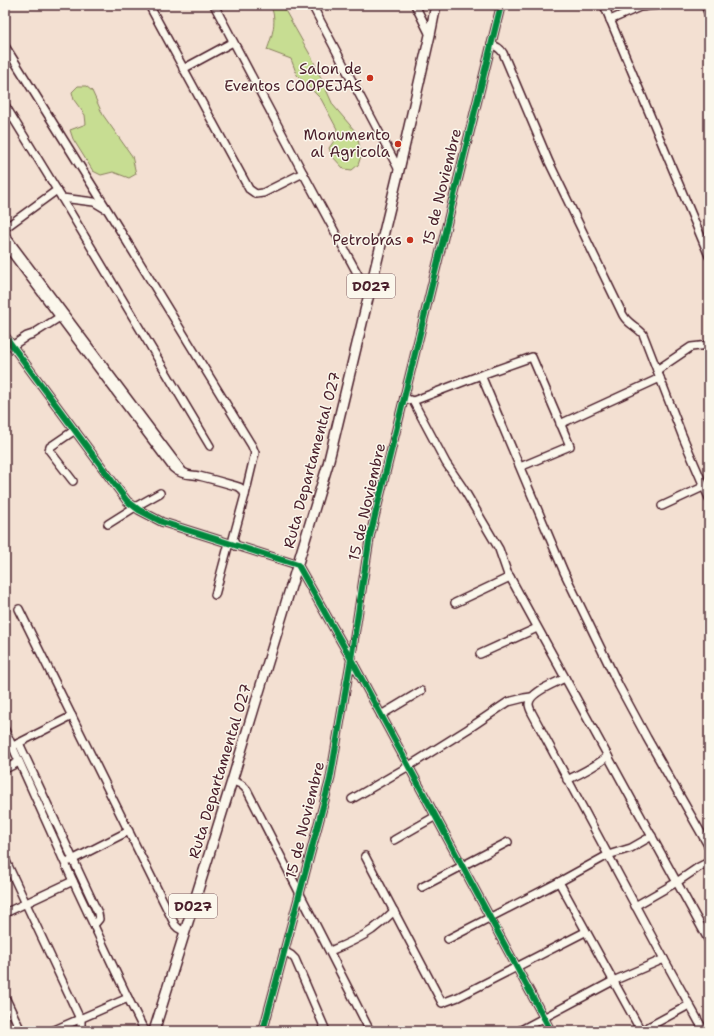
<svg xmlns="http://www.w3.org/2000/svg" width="714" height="1036" viewBox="0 0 714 1036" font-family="'Shantell Sans',sans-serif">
	<rect width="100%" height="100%" fill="#f3e0d2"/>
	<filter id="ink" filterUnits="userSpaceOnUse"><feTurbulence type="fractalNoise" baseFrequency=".025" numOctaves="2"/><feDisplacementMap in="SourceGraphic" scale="8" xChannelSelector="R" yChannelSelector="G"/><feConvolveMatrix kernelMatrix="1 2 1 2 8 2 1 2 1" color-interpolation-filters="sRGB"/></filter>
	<g filter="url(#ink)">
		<g fill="#c7dd92" stroke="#887e5e">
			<path d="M 270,5 L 282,5 L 312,58 L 333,105 L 355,131 L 358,139 L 361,156 L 358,165 L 352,170 L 344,169 L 332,156 L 329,148 L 334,141 L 337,129 L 321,99 L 297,75 L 291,59 L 267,50 C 272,36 278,19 270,5 Z"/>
			<polygon points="78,86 86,86 92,91 103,115 132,156 136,174 129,178 113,172 101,175 93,171 73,139 70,130 86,124 85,115 74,100 72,92"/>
		</g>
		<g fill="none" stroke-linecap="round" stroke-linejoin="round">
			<g stroke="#4a1f2b" stroke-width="10">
				<g id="minor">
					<polyline points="149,5 249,189 256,194 263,193 303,173"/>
					<polyline points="214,5 303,173 369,295"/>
					<polyline points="312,5 399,170"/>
					<polyline points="415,5 430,35"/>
					<polyline points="604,5 709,256"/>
					<polyline points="705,5 709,15"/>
					<polyline points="610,20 640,7 658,5"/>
					<path d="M 491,45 C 497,46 500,48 503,53 L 549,162 L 623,315 C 628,324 636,326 643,334 L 660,378"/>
					<polyline points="5,46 110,214 252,446 255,453 245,495"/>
					<polyline points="183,69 233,42"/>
					<polyline points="5,105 57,190 5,228"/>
					<polyline points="57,190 210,446"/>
					<polyline points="62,198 94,202 104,208"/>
					<polyline points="5,235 180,468 183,472 187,474"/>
					<path d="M 5,244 L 173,468 C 180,475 189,474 199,476 C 212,479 225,483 239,487 L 242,489 L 245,495 L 233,539 L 236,546"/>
					<polyline points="5,336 127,501 139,510 162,522 298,565 351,659 551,1031"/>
					<polyline points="12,346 27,336 33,334 63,315"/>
					<polyline points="657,370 691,347 709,345"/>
					<polyline points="404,398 413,401 446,463 463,488 499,549 507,572 510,577 709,941"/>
					<polyline points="413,401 481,375"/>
					<polyline points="560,424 660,378 682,435 709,498"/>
					<polyline points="520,467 570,446 532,357 481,375 564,572 619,686 647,738 709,847"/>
					<polyline points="73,481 49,450 50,447 75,430"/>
					<polyline points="662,506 703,487"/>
					<polyline points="108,524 135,507 160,493"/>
					<polyline points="215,595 229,543"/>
					<polyline points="455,603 510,577"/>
					<polyline points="19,609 175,925 178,928 185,932"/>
					<polyline points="480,654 537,628"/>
					<path d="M 565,678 C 556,683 529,692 529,704 C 529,707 531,711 532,713 L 664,959 L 704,1031"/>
					<polyline points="381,715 421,691"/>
					<polyline points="5,730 73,881 128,998 142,1026 146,1031"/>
					<polyline points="19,743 98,913 99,919 94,925"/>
					<polyline points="15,745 72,716"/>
					<polyline points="5,769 19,762"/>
					<path d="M 567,780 C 582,773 596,766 608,756"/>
					<path d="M 232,781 C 239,783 242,784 247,790 L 370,1031"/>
					<polyline points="352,799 409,766 468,729 508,702 524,698 531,697"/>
					<polyline points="394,840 436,816"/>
					<polyline points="365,856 442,1003 458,997 585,932"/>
					<polyline points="5,859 81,1021 81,1031"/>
					<polyline points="70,861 129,831"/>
					<polyline points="559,882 641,1031"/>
					<polyline points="422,887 508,842"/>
					<polyline points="635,906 677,882 699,867 709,862"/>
					<polyline points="5,913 73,881"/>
					<polyline points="448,939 559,882 608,855 631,848 652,836"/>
					<polyline points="284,951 291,955 295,959 326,1031"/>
					<path d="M 330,951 C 345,945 359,939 372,930 C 380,924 387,918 394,911"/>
					<polyline points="5,997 21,1031"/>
					<polyline points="52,1031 128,998"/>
					<polyline points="263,1031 330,780 351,659 370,536 501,5"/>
					<polyline points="519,1031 613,981 664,959"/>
					<polyline points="641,1031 689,1005"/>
				</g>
			</g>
			<g stroke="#4a1f2b" stroke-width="12">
				<polyline id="major" points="154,1031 232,781 328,464 399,170 430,35 436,5"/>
			</g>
			<use href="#minor" stroke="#fbf7ec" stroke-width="7"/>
			<use href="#major" stroke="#fbf7ec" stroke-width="9"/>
			<g stroke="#fbf7ec" stroke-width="8">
				<g id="cycleway">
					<polyline points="5,336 127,501 139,510 162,522 298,565 351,659 551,1031"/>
					<polyline points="263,1031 330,780 351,659 370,536 501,5"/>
				</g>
			</g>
			<use href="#cycleway" stroke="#00873e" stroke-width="6"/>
		</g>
	</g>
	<g fill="#c8321e" stroke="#fbf7ec" stroke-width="1.5">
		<circle cx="370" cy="78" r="4"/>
		<circle cx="398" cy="144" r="4"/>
		<circle cx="410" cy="240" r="4"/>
	</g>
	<g text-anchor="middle" stroke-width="3" stroke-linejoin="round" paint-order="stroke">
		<g fill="#fbf7ec" stroke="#7f6065" stroke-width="1">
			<rect x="347" y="274" width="48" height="24" rx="3"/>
			<rect x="169" y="894" width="48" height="24" rx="3"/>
		</g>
		<g font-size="14" font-weight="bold" fill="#4a1f2b">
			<text x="371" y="291">D027</text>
			<text x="193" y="911">D027</text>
		</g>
		<g font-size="15" fill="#4a1f2b" stroke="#fbf7ec" text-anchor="end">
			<text x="362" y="74">Salon de<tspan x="362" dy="17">Eventos COOPEJAS</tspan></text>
			<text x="390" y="140">Monumento<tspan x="390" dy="17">al Agricola</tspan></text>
			<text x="402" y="245">Petrobras</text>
		</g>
		<g font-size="15" fill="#4a1f2b" stroke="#fbf7ec">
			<text transform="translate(442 187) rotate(-76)" y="5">15 de Noviembre</text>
			<text transform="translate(312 460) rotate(-75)" y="5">Ruta Departamental 027</text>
			<text transform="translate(367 502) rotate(-77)" y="5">15 de Noviembre</text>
			<text transform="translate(220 771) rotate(-73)" y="5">Ruta Departamental 027</text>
			<text transform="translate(305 820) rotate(-76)" y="5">15 de Noviembre</text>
		</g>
	</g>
	<rect width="714" height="1036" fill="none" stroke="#fbf7ec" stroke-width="20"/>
	<rect x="10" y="10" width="694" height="1016" fill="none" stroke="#4a1f2b" stroke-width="1.5" filter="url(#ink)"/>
</svg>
